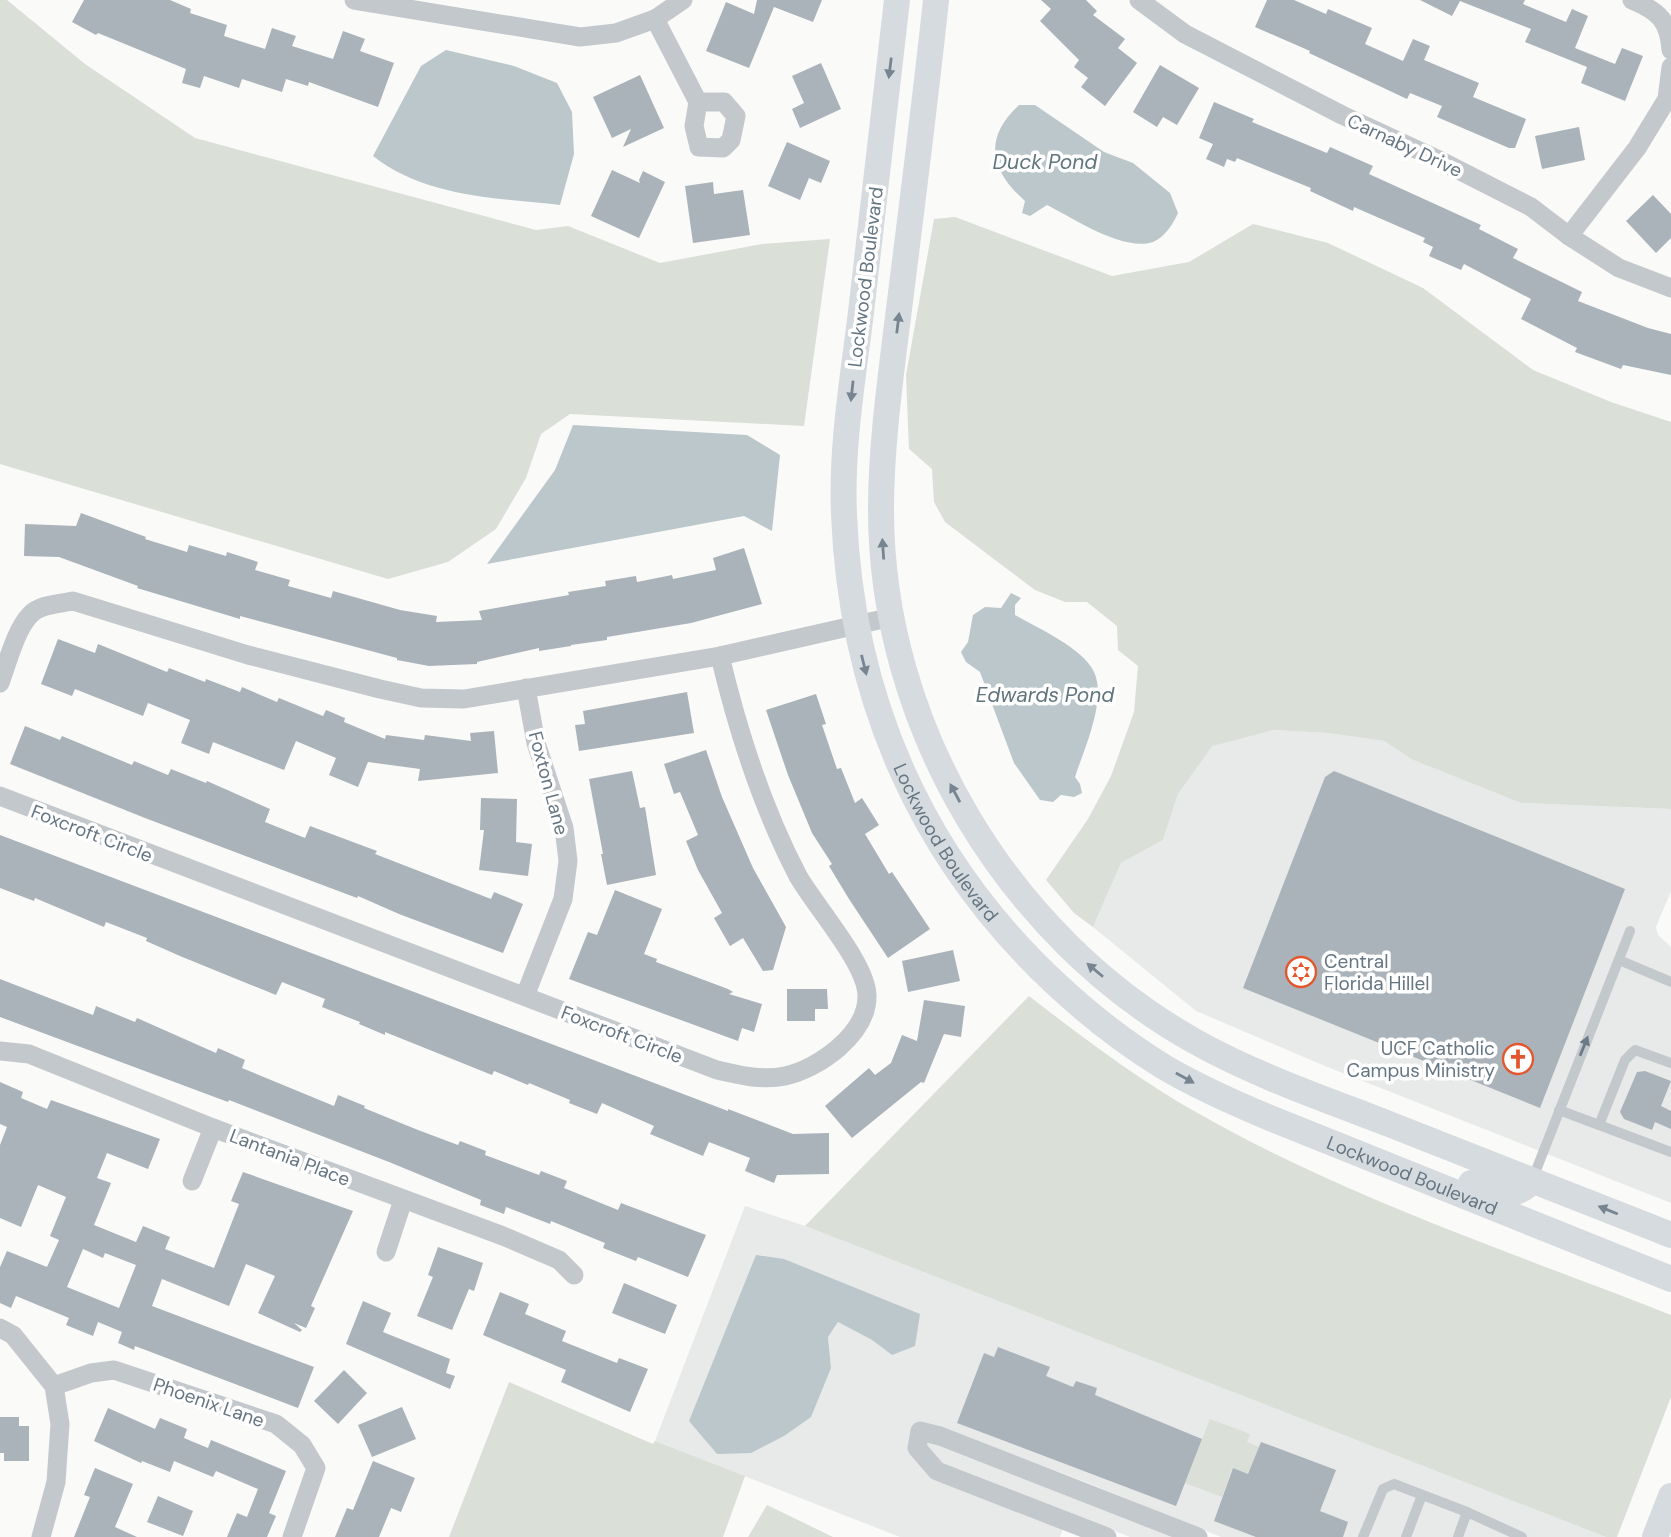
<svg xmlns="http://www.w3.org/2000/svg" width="1671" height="1537" viewBox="0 0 1671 1537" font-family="'DM Sans',sans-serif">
	<rect width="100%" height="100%" fill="#fafaf8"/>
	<g fill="#e8e9e9" fill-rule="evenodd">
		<polygon points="1274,730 1328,733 1384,741 1413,760 1521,803 1671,809 1671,891 1656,927 1658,935 1671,947 1671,1203 1325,1066 1196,1011 1093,927 1121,863 1163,840 1178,794 1212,745"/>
		<path d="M 745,1206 L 805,1226 L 1606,1537 L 1221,1537 L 1088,1483 L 943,1428 L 922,1422 L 911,1429 L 908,1446 L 1063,1529 L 1060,1537 L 900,1537 L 655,1441 ZM 784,1259 L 892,1355 L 872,1340 L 838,1322 L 828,1337 L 831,1368 L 717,1454 L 689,1420 Z"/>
		<polygon points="928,1441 1176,1537 1130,1537 943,1464 927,1446"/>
	</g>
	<g fill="#dadfd7">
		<polygon points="0,0 7,0 85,64 195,138 536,230 568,226 660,263 762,244 830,239 804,426 570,414 541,434 526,478 496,529 448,562 388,579 0,464"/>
		<polygon points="955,217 1112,276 1189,262 1253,224 1328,243 1423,288 1533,370 1611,402 1671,422 1671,809 1521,803 1413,760 1384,741 1328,733 1274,730 1212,746 1178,794 1163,840 1121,863 1093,927 1074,913 1046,880 1088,819 1111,776 1134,712 1138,666 1118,650 1117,626 1087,602 1065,602 1035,590 945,522 934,502 932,469 909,449 906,375 934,219"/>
		<path d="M 1029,996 C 1082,1037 1136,1078 1194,1111 C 1344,1197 1511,1252 1671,1315 L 1671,1397 L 1617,1537 L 1606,1537 L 805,1226 Z"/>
		<polygon points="509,1382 653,1444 655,1441 745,1476 723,1537 449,1537"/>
		<polygon points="1210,1419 1250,1434 1247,1442 1259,1447 1248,1474 1232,1468 1222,1497 1185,1483"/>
		<polygon points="767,1505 833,1537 748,1537"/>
	</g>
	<g fill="#bbc7cb">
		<path d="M 446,50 L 514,66 L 557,83 L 572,112 L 574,154 L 560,205 C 496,198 425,197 373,156 L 421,66 Z"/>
		<path d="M 1019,105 L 1035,105 L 1104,152 L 1133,163 L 1170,193 L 1178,213 C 1173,224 1165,237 1153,242 C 1123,252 1073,218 1047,205 L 1030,216 L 1022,213 L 1025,201 C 990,170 983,138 1019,105 Z"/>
		<polygon points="573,425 747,435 780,455 772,531 744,516 487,564 555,470"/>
		<path d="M 1011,593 L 1021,598 L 1015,605 L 1015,615 C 1037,628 1083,648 1094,672 C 1107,700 1084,749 1075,777 L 1080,784 L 1082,793 L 1074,797 L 1061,795 L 1053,802 L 1040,800 L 1014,763 L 980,672 L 966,662 L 961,652 L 968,642 L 973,615 L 985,607 L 1001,608 Z"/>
		<polygon points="756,1255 784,1259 920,1314 915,1346 892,1355 872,1340 838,1322 828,1337 831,1368 811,1417 784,1436 751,1453 717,1454 689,1421"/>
	</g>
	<g fill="#aab3b9" fill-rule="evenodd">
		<polygon points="84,0 170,0 191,9 190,13 227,25 224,36 265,49 272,28 296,36 292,46 333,59 343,31 365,39 360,51 394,63 378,107 309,82 308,86 286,79 282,92 242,79 239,88 204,76 200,88 182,83 186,69 98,33 96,35 72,22"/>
		<polygon points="757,0 822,0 813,22 774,7 749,68 706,51 726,2 754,14"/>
		<polygon points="1041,0 1086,0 1097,11 1093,15 1125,39 1118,48 1137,63 1105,106 1081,87 1088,78 1074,67 1079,60 1040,21 1051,9"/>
		<polygon points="1267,0 1294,0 1326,14 1328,9 1372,28 1365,44 1403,61 1413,39 1430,46 1424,60 1479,83 1473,97 1526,119 1515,148 1509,148 1437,117 1442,106 1410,93 1407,99 1309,53 1310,51 1255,27"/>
		<polygon points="1420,0 1525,0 1523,4 1566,22 1572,9 1588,16 1575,48 1615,64 1622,48 1643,56 1625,101 1581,83 1587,67 1525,42 1531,29 1460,1 1452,16"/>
		<polygon points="821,63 841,109 800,128 792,109 804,103 792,76"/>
		<polygon points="1160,65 1199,88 1177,125 1163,117 1157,127 1133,112"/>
		<polygon points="640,75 664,128 623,147 631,129 612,138 593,97"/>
		<polygon points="1214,102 1254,119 1252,122 1327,153 1330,147 1373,166 1369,174 1481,225 1479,229 1518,249 1513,258 1582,292 1578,301 1648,328 1671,334 1671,375 1623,365 1621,369 1575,352 1577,348 1521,319 1531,299 1464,264 1461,270 1429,256 1433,247 1423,242 1425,238 1354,207 1353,211 1310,191 1311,188 1237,158 1235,162 1227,159 1224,167 1206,159 1213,144 1199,138"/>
		<polygon points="1579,127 1585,160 1542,169 1535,136"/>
		<polygon points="787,142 830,161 821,183 809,178 800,200 768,186"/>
		<polygon points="612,170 640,183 639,180 643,171 665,182 639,238 591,216"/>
		<polygon points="713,182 714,194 743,190 750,235 693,243 685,186"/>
		<polygon points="1653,195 1671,214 1671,238 1656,253 1626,221"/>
		<polygon points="81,513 146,537 145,539 187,552 189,545 226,556 227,552 258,562 255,570 290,580 288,586 331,598 333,591 400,610 437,616 436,622 482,620 479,611 569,595 568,592 606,586 605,581 636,576 637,582 672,575 673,579 716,570 713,558 744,548 762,604 691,623 607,637 607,640 571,645 571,646 539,651 539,648 477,662 477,664 429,666 397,660 397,658 240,616 240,619 137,588 138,586 59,557 24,556 25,524 76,526"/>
		<polygon points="58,639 95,653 98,644 167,672 169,668 205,682 206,679 240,692 242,687 277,702 279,698 323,716 326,710 345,718 344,722 385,739 386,735 424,740 425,735 471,741 470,733 494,731 498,773 418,781 420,769 368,762 358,787 329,775 336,758 296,741 284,770 213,742 209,754 181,743 190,720 148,703 143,716 75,689 72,696 41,684"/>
		<polygon points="687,692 694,733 579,751 575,725 585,724 583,711"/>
		<polygon points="816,694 826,724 822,725 837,769 841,768 855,803 862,798 879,825 865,834 889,874 892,872 930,929 888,958 849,899 829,866 832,864 812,833 788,775 766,710"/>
		<polygon points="25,726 60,740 62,736 132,765 134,761 168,775 171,769 206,783 207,781 270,809 265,822 305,838 310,826 377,851 375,854 491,899 494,892 523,904 503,953 399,914 358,896 357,898 145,818 10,764"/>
		<polygon points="706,750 722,797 753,868 786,927 773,970 763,971 743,938 730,946 714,918 722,913 698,870 686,841 698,835 680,792 674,794 664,764"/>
		<polygon points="632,771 640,808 645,807 656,875 607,885 601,854 603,854 589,779"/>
		<polygon points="1334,771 1625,889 1540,1108 1243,988 1325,777"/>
		<polygon points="481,798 517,799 516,842 532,844 528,876 479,870 484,830 480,830"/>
		<polygon points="0,835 728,1111 728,1109 793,1134 829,1133 829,1174 777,1175 774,1183 745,1171 750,1158 709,1142 703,1156 650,1134 654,1126 602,1103 597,1114 569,1103 570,1100 529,1083 528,1085 494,1071 492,1075 385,1032 385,1035 359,1024 360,1022 322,1007 325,999 282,982 276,995 180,956 146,941 147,938 106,922 104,927 35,898 34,901 0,888"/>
		<polygon points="615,890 662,909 644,954 657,959 656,962 728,989 733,992 729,994 762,1004 754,1032 742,1028 738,1041 569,979 588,932 597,935"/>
		<polygon points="953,950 960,981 908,992 902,961"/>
		<polygon points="0,979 93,1015 96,1006 135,1022 137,1018 216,1053 218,1048 245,1060 242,1068 334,1106 338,1095 365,1106 364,1108 418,1130 458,1145 460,1141 486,1151 485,1155 539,1175 541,1171 567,1181 564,1188 618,1210 621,1203 706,1235 688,1277 638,1257 636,1261 603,1248 605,1243 551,1221 550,1224 506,1207 504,1214 480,1205 481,1200 389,1162 229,1100 228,1102 0,1017"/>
		<polygon points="787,989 827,989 828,1009 815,1009 815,1021 787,1021"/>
		<polygon points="924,1000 965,1006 961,1037 944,1034 924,1083 921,1082 852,1138 825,1106 869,1068 875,1075 891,1063 902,1035 917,1041"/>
		<polygon points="1645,1071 1671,1081 1661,1106 1671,1111 1671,1129 1655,1122 1652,1130 1624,1119 1620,1112 1637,1072"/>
		<path d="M 0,1082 L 23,1092 L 21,1098 L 47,1109 L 51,1100 L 160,1139 L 148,1169 L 107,1153 L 97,1178 L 111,1183 L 94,1225 L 136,1242 L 143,1226 L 170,1237 L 165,1249 L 214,1268 L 239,1204 L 231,1201 L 243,1172 L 353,1211 L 311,1306 L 315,1308 L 306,1328 L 294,1323 L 302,1330 L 300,1332 L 258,1313 L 275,1276 L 246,1264 L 229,1306 L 162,1279 L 152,1306 L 314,1367 L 298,1408 L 135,1346 L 134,1350 L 118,1343 L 122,1332 L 98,1322 L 93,1336 L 66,1325 L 69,1318 L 16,1296 L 11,1308 L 0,1303 L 0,1267 L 7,1251 L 47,1267 L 59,1240 L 50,1236 L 66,1197 L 38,1185 L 21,1227 L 0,1218 L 0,1145 L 7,1127 L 0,1124 ZM 83,1249 L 103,1258 L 105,1253 L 136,1265 L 119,1308 L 67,1287 Z"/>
		<polygon points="438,1247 483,1263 474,1291 469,1289 452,1330 417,1316 433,1277 428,1275"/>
		<polygon points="624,1283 677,1305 665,1334 612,1313"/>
		<polygon points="500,1292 529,1304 525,1314 566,1331 562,1341 617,1363 619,1358 648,1369 630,1412 561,1382 566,1370 483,1335"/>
		<polygon points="363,1301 391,1313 383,1332 450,1359 446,1373 455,1376 450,1389 346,1344"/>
		<polygon points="998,1347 1050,1367 1046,1376 1073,1387 1076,1381 1097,1388 1095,1395 1202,1439 1176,1506 957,1423 984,1353 994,1357"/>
		<polygon points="344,1370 367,1393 338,1424 314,1401"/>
		<polygon points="402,1407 416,1439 372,1457 358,1425"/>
		<polygon points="108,1408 155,1429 160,1418 187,1429 184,1438 208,1448 211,1440 286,1471 269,1513 276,1516 267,1537 227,1537 237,1513 247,1517 258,1489 216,1471 213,1477 174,1461 170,1472 142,1461 141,1463 94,1441"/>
		<polygon points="0,1417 19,1417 19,1426 29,1426 29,1461 4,1461 4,1453 0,1453"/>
		<polygon points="1261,1442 1336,1470 1320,1511 1348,1522 1343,1537 1256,1537 1214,1521 1233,1468 1248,1474"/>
		<polygon points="373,1461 415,1478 401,1512 391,1508 379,1537 335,1537 347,1508 353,1510"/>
		<polygon points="95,1468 133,1484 115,1527 137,1537 74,1537 90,1497 84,1495"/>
		<polygon points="158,1496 193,1511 183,1536 147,1522"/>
	</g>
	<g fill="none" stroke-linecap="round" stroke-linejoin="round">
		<g stroke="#c3c8cc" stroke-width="10">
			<polyline points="1619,960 1671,982"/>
			<polyline points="1559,1110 1599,1125 1625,1060 1635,1050 1671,1063"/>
			<polyline points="1599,1125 1671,1152"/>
			<polyline points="1533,1178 1630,931"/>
			<polyline points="1467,1512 1522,1537"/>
			<polyline points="1363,1537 1383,1489 1394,1484 1467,1512 1458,1537"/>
			<polyline points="1406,1537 1422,1495"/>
		</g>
		<g stroke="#c3c8cc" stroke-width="19">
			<polyline points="354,0 580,37 616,33 655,19 683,0"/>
			<polyline points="1139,0 1185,34 1342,115 1437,159 1531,207 1569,236 1619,268 1671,288"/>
			<path d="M 1632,0 C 1658,11 1669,20 1671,50"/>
			<polyline points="655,19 698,102 694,126 699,147 723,148 731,140 736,116 724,102 698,102"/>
			<polyline points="1569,236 1637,148 1667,99 1671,67"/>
			<path d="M 0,683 C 7,664 16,629 30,615 C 40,604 59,604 73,601 L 248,655 L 380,689 L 421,698 L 464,699 L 720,656 L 892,617"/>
			<path d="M 0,796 L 717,1070 C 739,1075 763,1081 785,1076 C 818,1069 868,1034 867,995 C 866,963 815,906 798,876 C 762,807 738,732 720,656"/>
			<polyline points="525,996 563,899 568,861 564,828 536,743 526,688"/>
			<polyline points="0,1051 29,1054 213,1128 503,1236 559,1260 574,1275"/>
			<polyline points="192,1181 213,1128"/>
			<polyline points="386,1252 403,1200"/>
			<polyline points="0,1328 13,1335 54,1386 60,1424 56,1482 41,1537"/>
			<polyline points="54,1386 91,1373 114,1370 276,1424 302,1445 316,1468 292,1537"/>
			<polyline points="1107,1537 937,1471 917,1448 920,1431 940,1436 1198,1537"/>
		</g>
		<g stroke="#d6dbdf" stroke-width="26">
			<path id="s1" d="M 897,0 C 885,104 873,208 861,312 C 853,378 841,447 844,514 C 851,697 921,858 1055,983 C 1089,1015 1125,1043 1164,1067 C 1198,1087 1234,1103 1270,1118 L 1671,1279"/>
			<path d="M 936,0 C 925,103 912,206 899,309 C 891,375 881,443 881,510 C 881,726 1008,937 1196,1042 C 1257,1076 1325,1099 1389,1124 C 1483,1161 1577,1198 1671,1235"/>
			<path d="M 1471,1183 C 1495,1192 1512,1202 1532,1181"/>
			<polyline points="1655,1537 1671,1496"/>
		</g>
	</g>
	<defs><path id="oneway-solid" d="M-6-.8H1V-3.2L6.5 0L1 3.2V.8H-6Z" transform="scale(1.75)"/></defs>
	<g fill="#768591">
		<use href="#oneway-solid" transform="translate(890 68) rotate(97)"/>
		<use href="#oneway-solid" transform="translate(898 323) rotate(-83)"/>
		<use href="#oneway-solid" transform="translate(852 391) rotate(96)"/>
		<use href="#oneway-solid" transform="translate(883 549) rotate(-94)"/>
		<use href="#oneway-solid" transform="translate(864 665) rotate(76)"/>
		<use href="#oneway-solid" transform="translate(955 793) rotate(-118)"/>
		<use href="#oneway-solid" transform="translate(1095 970) rotate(-140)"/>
		<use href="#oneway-solid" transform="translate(1185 1078) rotate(29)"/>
		<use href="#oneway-solid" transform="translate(1608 1210) rotate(-158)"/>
	</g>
	<use fill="#6a7a87" href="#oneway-solid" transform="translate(1584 1046) rotate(-68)"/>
	<defs>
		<g id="synagogue-ring" transform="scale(1.575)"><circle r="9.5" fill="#fff" stroke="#e4572e" stroke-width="1.5"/><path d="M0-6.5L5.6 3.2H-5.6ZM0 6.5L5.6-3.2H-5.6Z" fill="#e4572e"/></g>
		<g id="church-ring" transform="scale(1.575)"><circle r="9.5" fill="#fff" stroke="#e4572e" stroke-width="1.5"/><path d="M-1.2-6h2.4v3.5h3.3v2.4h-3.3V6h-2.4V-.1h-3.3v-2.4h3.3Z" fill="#e4572e"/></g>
	</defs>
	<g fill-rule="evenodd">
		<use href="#synagogue-ring" x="1301" y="972"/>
		<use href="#church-ring" x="1518" y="1059"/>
	</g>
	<g text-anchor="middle" stroke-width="7" stroke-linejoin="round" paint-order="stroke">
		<g font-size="19" fill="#657683" stroke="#fff">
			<text transform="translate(1405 145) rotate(25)" y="7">Carnaby Drive</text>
			<text transform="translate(865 277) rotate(-83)" y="7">Lockwood Boulevard</text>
			<text transform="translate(549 783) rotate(75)" y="7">Foxton Lane</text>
			<text transform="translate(92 833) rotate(21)" y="7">Foxcroft Circle</text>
			<text dy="7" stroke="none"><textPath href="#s1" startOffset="866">Lockwood Boulevard</textPath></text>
			<text transform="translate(622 1034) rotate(21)" y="7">Foxcroft Circle</text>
			<text transform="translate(290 1157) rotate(21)" y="7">Lantania Place</text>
			<text dy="7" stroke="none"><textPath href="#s1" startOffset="1454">Lockwood Boulevard</textPath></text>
			<text transform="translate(209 1402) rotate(19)" y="7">Phoenix Lane</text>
		</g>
		<g font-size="19" fill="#657683" stroke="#fff" text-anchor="start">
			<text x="1324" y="968">Central<tspan x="1324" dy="22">Florida Hillel</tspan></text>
			<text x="1495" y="1055" text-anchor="end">UCF Catholic<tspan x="1495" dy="22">Campus Ministry</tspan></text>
		</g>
		<g font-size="21" font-style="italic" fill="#60757c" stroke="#fff">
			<text x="1045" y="169">Duck Pond</text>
			<text x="1045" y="702">Edwards Pond</text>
		</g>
	</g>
</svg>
